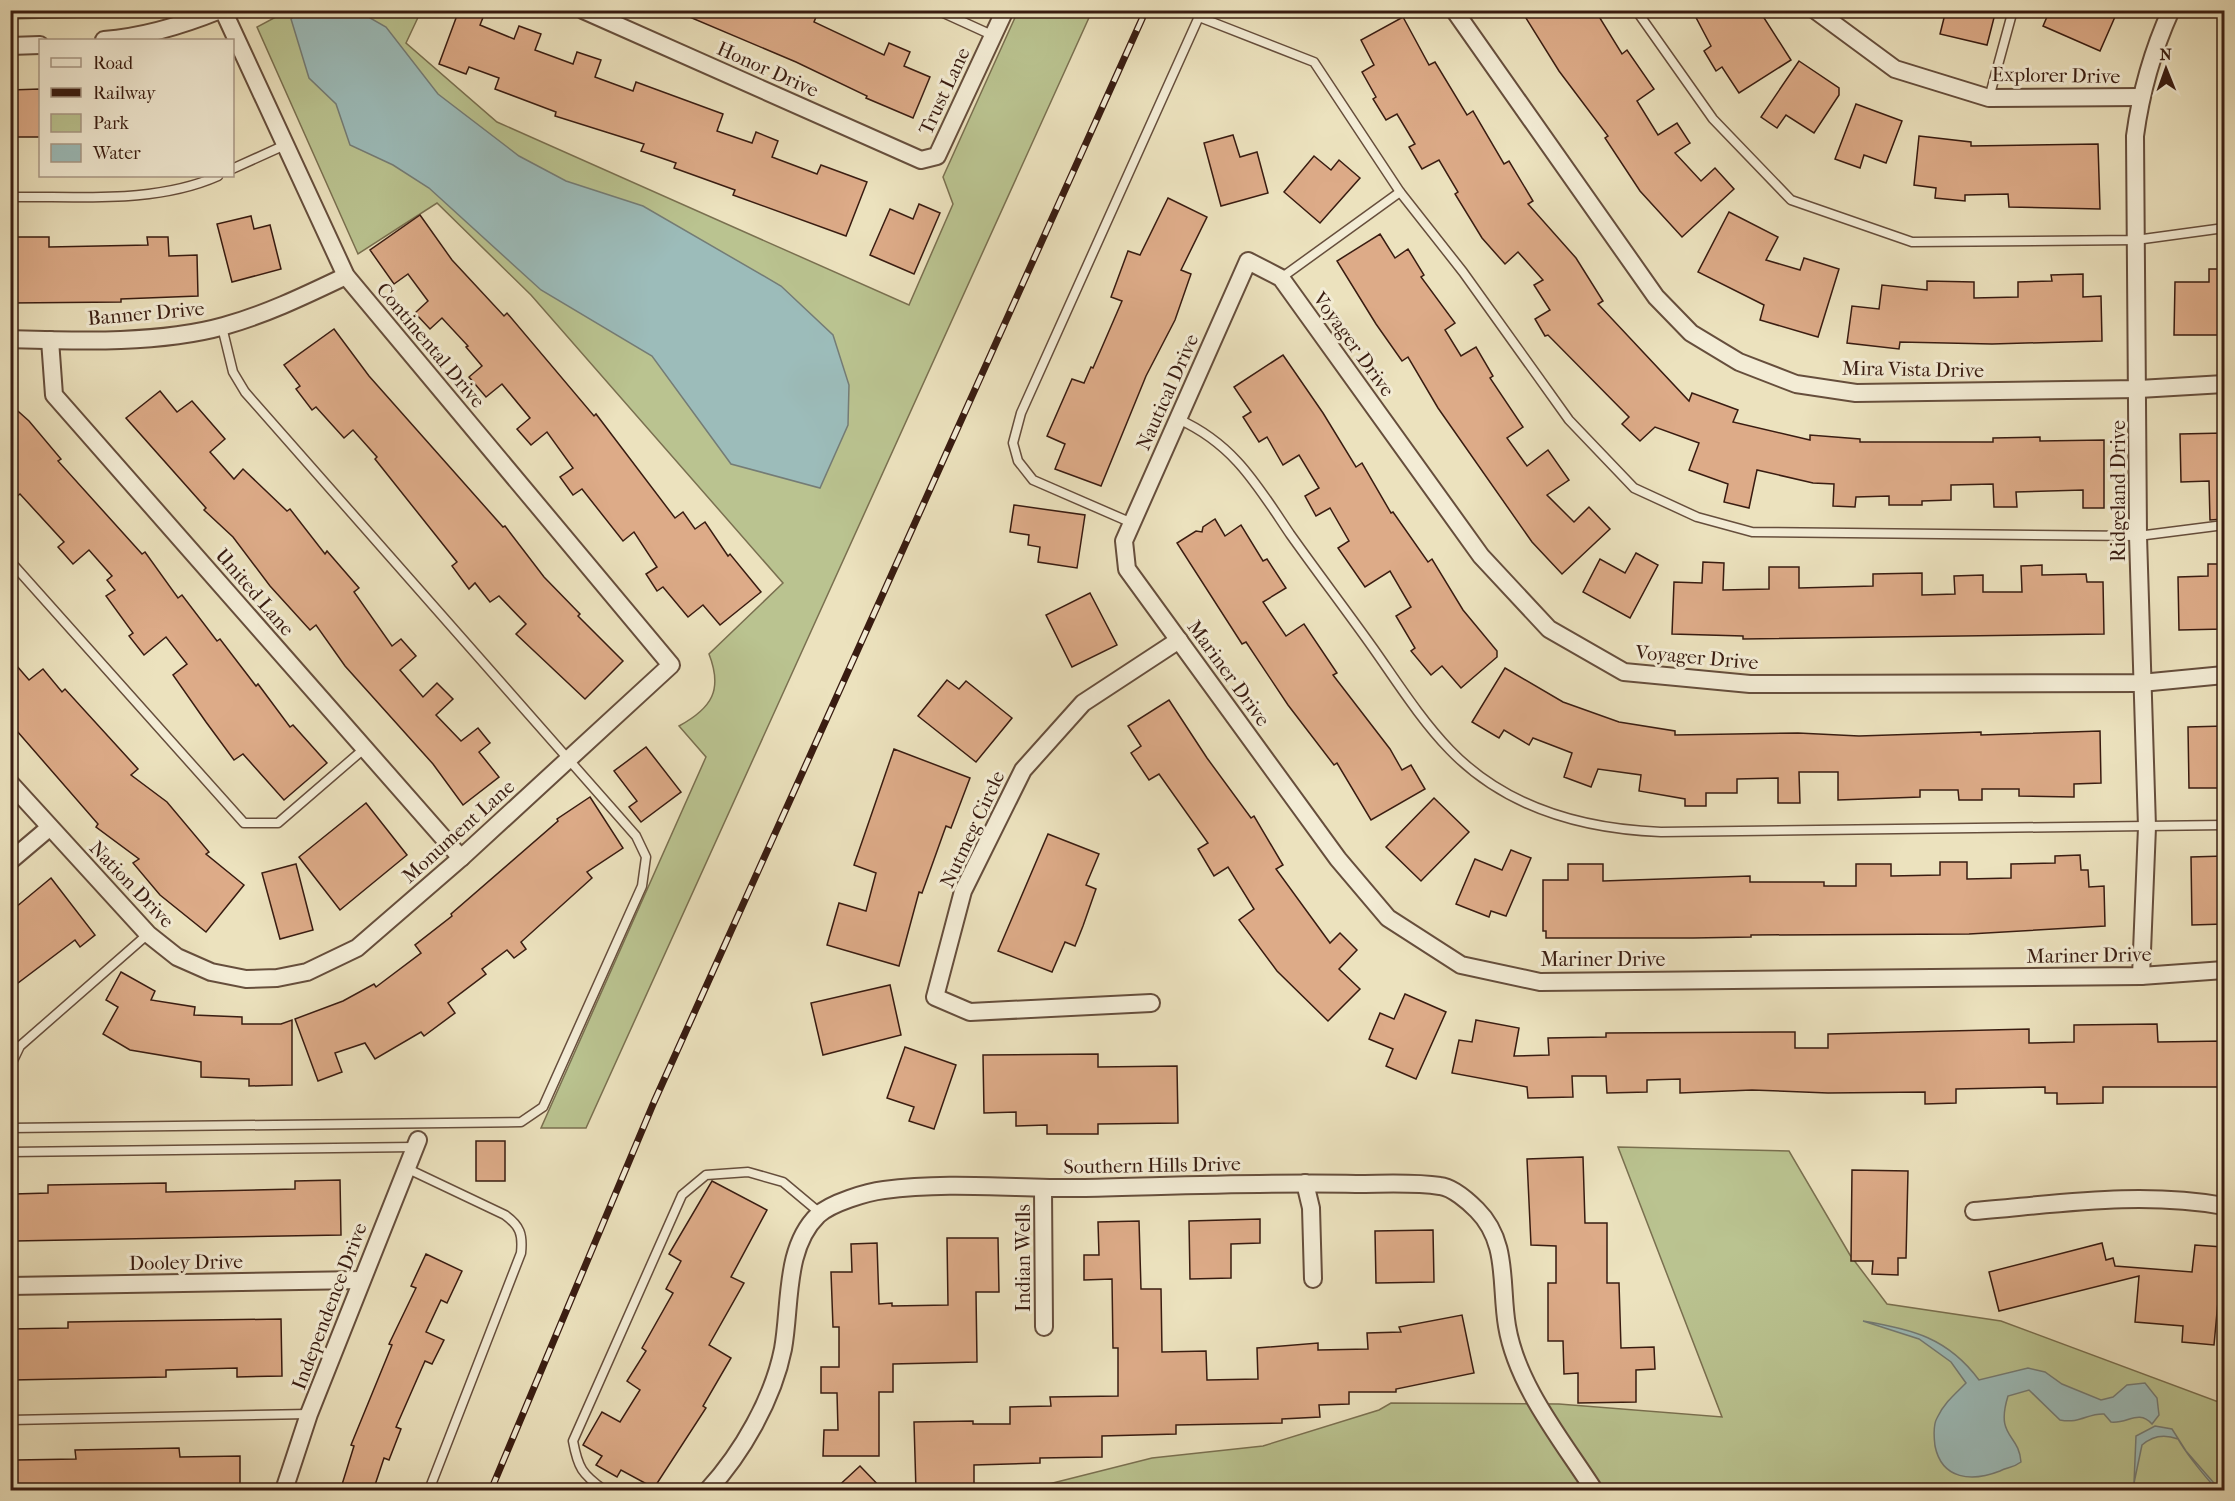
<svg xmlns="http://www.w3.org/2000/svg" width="2235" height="1501" viewBox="0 0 2235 1501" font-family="'IM FELL French Canon',serif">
	<rect width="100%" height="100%" fill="#ece2be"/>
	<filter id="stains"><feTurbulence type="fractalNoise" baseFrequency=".00333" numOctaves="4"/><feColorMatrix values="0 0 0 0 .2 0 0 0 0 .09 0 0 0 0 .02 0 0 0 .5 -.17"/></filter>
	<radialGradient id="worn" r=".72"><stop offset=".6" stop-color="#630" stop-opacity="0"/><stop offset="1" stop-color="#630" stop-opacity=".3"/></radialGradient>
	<g fill="#bac390" stroke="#7a7050" stroke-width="1.5">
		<polygon points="10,11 11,10 148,11 126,16 11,19"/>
		<path d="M 287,11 L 421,11 L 406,43 L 497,122 L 909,305 L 953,204 L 943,177 L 1018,11 L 1092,11 L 586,1128 L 541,1128 L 706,757 L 679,726 C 712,708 723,690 709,654 L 783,583 L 531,295 L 437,203 L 358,254 L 257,27 Z"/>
		<polygon points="1618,1147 1789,1151 1850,1255 1887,1304 2001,1321 2224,1404 2224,1490 1025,1490 1152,1458 1263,1446 1379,1410 1391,1403 1559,1404 1722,1417"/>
	</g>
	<g fill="#9cbcba" stroke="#747c76" stroke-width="1.5">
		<polygon points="300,11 358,11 386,27 438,94 519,156 566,181 643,206 781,286 833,335 849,385 848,425 820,488 731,464 652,356 541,290 429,188 393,165 350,145 336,104 309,78 291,19"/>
		<path d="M 1863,1321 C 1912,1329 1948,1338 1979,1380 L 2028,1368 L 2045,1372 L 2062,1384 L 2101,1400 L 2113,1397 L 2127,1385 L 2145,1383 L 2157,1398 L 2159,1415 L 2152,1424 C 2138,1409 2128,1424 2111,1422 L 2104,1414 C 2088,1413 2080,1424 2060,1420 L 2029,1390 L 2008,1396 C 1995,1438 2019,1433 2021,1462 C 2013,1468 2008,1467 2000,1471 C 1972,1482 1942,1480 1935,1446 C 1934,1438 1933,1425 1937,1418 C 1944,1403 1955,1394 1966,1383 L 1951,1362 L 1919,1339 Z"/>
		<path d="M 2155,1426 L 2172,1429 L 2186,1451 L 2220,1490 L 2217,1490 C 2203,1474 2188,1457 2178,1439 C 2165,1434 2152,1436 2142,1445 L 2134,1483 L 2136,1436 Z"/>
	</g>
	<g fill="#ddab88" stroke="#391c11" stroke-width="1.5">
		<polygon points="459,10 486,10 480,25 514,39 519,26 541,34 535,50 573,64 577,52 601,60 595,77 633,91 636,82 723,114 717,131 752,143 756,132 778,141 772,157 817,174 821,165 867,182 846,236 733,195 735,190 674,168 676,163 641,151 644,144 555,116 556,112 495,89 499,78 469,67 466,74 439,64"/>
		<polygon points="673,10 819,10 814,22 884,55 889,43 910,52 904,66 930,77 913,118 866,98 867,96 796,62"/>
		<polygon points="1521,10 1595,10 1622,54 1627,50 1654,89 1637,101 1658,135 1677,123 1690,143 1675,153 1701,181 1715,168 1734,189 1682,237 1640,191 1605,138 1608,136 1559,71"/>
		<polygon points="1692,10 1759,10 1791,60 1739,93 1722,67 1716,71 1704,51 1711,46"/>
		<polygon points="1946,10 1996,10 1987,45 1940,34"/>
		<polygon points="2050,10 2118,10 2100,51 2043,26"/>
		<polygon points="1403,17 1429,65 1435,62 1467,115 1473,111 1504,164 1509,161 1533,201 1528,204 1576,258 1603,301 1598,304 1689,401 1692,393 1738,410 1733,422 1810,440 1810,435 1860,439 1860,442 1993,442 1993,438 2040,437 2040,441 2104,440 2104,508 2083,508 2083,490 2016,492 2017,507 1994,507 1993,484 1951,485 1951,500 1922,501 1922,505 1889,505 1889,496 1856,497 1855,507 1833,506 1834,484 1813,483 1757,470 1749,508 1724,502 1728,484 1689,470 1699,443 1655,427 1640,441 1622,424 1629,417 1548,335 1545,336 1535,319 1550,310 1534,285 1543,280 1518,252 1505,264 1482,238 1455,194 1458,192 1439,160 1422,169 1409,147 1415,144 1397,114 1386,120 1373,99 1376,97 1362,72 1374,65 1361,40"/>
		<polygon points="1799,61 1839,88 1839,95 1814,133 1786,115 1777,128 1761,117"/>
		<polygon points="40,89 40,137 11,137 10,90"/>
		<polygon points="1856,104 1902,121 1886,163 1864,155 1860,168 1835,159"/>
		<polygon points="1233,135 1240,157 1257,152 1268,193 1221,206 1204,143"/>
		<polygon points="1919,136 1971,142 1971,146 2098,144 2100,209 2009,207 2008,194 1965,195 1965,201 1935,198 1936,188 1914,185"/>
		<polygon points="1314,156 1331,170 1339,160 1360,178 1320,223 1284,192"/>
		<polygon points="1168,198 1207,217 1181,270 1191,274 1175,320 1146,376 1101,486 1055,469 1065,444 1047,436 1072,379 1084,383 1091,367 1093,368 1122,301 1111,297 1128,251 1140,255"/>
		<polygon points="919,204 940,213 914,274 870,255 890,209 913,219"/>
		<polygon points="1729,212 1778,237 1766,260 1800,270 1804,258 1839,269 1818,337 1760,320 1764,305 1698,272"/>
		<polygon points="420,215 452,260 504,316 507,313 594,416 596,414 675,518 683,512 695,529 705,522 728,556 730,554 761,592 720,625 703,605 688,617 663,587 657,591 646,574 657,567 634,532 623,541 582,489 573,495 560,477 573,468 547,432 531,445 517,429 530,418 502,384 486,397 469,377 482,366 466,347 468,346 442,318 430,329 415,313 428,301 408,274 394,284 370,250"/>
		<polygon points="251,216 254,229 270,225 281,269 232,282 217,224"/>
		<polygon points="1380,234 1395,258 1408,249 1424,275 1421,277 1455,323 1445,330 1461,356 1476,347 1493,376 1490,378 1523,427 1507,438 1527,466 1548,450 1569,480 1547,495 1574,522 1589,507 1610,529 1562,574 1532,542 1438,408 1408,357 1402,361 1376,324 1337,261"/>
		<polygon points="10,237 49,237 49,247 148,245 147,237 168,237 169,256 197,255 198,296 121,299 121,302 10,303"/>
		<polygon points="2209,269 2224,269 2224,335 2174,335 2175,282 2209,282"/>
		<polygon points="2083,274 2083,297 2101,296 2102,341 1992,344 1900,342 1899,349 1847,343 1852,306 1879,309 1882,285 1927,290 1927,281 1974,282 1974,298 2018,297 2018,282 2052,281 2051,275"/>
		<polygon points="334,329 369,376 503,527 505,526 544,577 580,614 578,616 623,661 585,699 516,634 526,624 499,596 490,602 475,583 469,589 452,566 457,562 375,459 377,457 353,430 344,438 316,407 312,410 296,389 300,386 284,365"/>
		<polygon points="1283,355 1323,413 1356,467 1362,463 1391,513 1393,512 1428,562 1432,559 1463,610 1497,651 1497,657 1461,688 1442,666 1431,675 1411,651 1415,648 1396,616 1411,607 1390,571 1365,587 1338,548 1349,541 1330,508 1316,516 1305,496 1319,488 1299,455 1283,465 1267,437 1259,442 1243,417 1251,412 1234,387"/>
		<polygon points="160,391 177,412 192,401 225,439 210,452 234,479 243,469 287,511 290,509 325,554 327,551 359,588 354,592 392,646 401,639 416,656 400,670 423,697 437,683 453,699 436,715 461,741 478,728 490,743 479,752 499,777 463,805 433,764 345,666 316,625 310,630 270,586 233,537 204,510 206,508 126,418"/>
		<polygon points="10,404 29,421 61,459 58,461 142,554 145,552 178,598 182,595 217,641 220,639 256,686 258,684 290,727 293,725 327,763 284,800 243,754 234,760 206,722 173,675 187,664 166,637 144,655 129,636 133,633 106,596 115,590 107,580 112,576 89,550 73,564 58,547 64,542 20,494 10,502"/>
		<polygon points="2224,433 2224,519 2210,520 2209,481 2181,482 2180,434"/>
		<polygon points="1014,505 1085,515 1077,568 1038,562 1040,547 1028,545 1029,535 1010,532"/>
		<polygon points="1215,519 1225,536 1241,525 1263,561 1267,559 1286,588 1263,602 1286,636 1304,624 1337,673 1333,675 1390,749 1402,770 1411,765 1425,789 1371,820 1337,763 1334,765 1288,705 1246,642 1242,644 1177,543 1196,531 1202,532 1203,527"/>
		<polygon points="1636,553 1658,565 1630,618 1583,592 1600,559 1625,573"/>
		<polygon points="1703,562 1724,563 1723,590 1769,589 1769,567 1799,567 1799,588 1873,586 1873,574 1922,573 1922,595 1955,594 1954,576 1983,575 1983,592 2022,592 2021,566 2042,565 2042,575 2086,574 2087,582 2103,582 2104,634 1743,639 1743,636 1672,634 1674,582 1702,583"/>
		<polygon points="2208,564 2224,564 2224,629 2179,630 2178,577 2208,576"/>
		<polygon points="1090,593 1117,645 1072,667 1046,615"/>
		<polygon points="10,658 29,680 43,669 62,692 65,689 138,769 131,775 167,802 209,852 206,854 244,885 206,932 160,895 133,863 139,859 96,827 98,824 10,723"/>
		<polygon points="1505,668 1563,702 1619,722 1675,731 1675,735 1798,733 1859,736 1981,732 1981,735 2100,731 2101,783 2074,784 2074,797 2019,796 2019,789 1982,789 1982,800 1959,800 1958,790 1920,790 1920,797 1838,800 1838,772 1799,772 1800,803 1778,803 1778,778 1737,779 1737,793 1706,793 1706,806 1685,806 1685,799 1639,791 1641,775 1598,769 1591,787 1564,777 1572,753 1533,738 1529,745 1504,730 1499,738 1472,722"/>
		<polygon points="947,680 959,689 966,681 1012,718 976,762 918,716"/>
		<polygon points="1169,700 1207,758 1251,818 1254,816 1283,865 1276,869 1330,943 1340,933 1357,950 1339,969 1360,989 1328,1021 1277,971 1239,920 1254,909 1228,867 1214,876 1198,849 1208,843 1159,774 1149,780 1131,753 1141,746 1128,726"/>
		<polygon points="2224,726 2224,788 2189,788 2188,727"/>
		<polygon points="646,747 681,792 641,822 629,807 637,801 614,771"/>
		<polygon points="894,749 970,778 951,828 946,826 922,893 919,892 899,966 827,945 839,903 866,911 876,873 854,865"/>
		<polygon points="590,797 623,848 587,872 592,878 521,942 526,949 514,958 507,950 482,969 486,974 448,1003 455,1013 424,1036 421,1032 375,1059 365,1043 335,1053 342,1072 318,1081 295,1019 343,1001 374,984 376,987 421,953 415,945 452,916 451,914 558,821 557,819"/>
		<polygon points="1434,798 1469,832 1421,881 1386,847"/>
		<polygon points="366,803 407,855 340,910 299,857"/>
		<polygon points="1048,834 1099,854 1086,885 1096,889 1083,926 1075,946 1065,942 1052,972 998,951"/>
		<polygon points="1511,850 1531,858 1506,916 1491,911 1489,917 1456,904 1475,859 1502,870"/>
		<polygon points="2080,855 2081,870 2088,870 2089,887 2104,886 2105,926 1969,934 1751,935 1751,937 1693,938 1546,938 1546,931 1543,931 1543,880 1568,880 1568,864 1603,864 1603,881 1750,876 1750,882 1824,882 1824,886 1856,886 1856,864 1891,864 1891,876 1940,875 1940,862 1967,862 1967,879 2011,878 2011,864 2055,863 2055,856"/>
		<polygon points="2224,856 2224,924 2192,925 2191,857"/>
		<polygon points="296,864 313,930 280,939 262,873"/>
		<polygon points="51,878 95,935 80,947 75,940 10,989 10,912"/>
		<polygon points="121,972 155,991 151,1000 195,1007 194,1015 242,1017 242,1024 281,1024 292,1020 292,1085 249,1086 249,1079 201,1077 201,1062 130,1050 103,1034 118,1007 106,1000"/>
		<polygon points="890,985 901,1035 823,1055 811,1003"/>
		<polygon points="1405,994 1446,1012 1416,1079 1386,1066 1393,1049 1369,1039 1380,1013 1394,1019"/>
		<polygon points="1476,1020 1519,1028 1514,1056 1549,1055 1548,1038 1606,1037 1606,1033 1795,1032 1795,1048 1828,1048 1828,1034 2029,1029 2029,1043 2074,1042 2074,1025 2157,1024 2158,1042 2224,1041 2224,1087 2103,1087 2103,1103 2057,1104 2057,1093 2045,1093 2045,1087 1956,1089 1956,1103 1925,1104 1925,1092 1828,1093 1752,1090 1680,1093 1680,1079 1647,1080 1647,1092 1607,1093 1606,1076 1572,1076 1573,1097 1528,1098 1527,1087 1452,1073 1459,1040 1472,1042"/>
		<polygon points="905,1047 956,1065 934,1129 909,1121 914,1107 887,1098"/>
		<polygon points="1098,1054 1098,1067 1177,1066 1178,1123 1098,1124 1098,1134 1047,1134 1047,1125 1016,1126 1016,1112 984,1113 983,1055"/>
		<rect x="476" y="1141" width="29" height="40"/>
		<polygon points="1583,1157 1585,1223 1607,1223 1607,1283 1619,1283 1621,1348 1654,1347 1655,1369 1636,1370 1636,1402 1578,1403 1578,1373 1564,1374 1563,1341 1548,1341 1548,1283 1556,1283 1556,1246 1531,1245 1527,1159"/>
		<polygon points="1852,1170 1908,1171 1906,1258 1898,1258 1898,1275 1872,1274 1873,1261 1851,1261"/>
		<polygon points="340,1180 341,1235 15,1241 14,1194 48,1193 48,1185 166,1183 166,1192 295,1189 295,1181"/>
		<polygon points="712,1181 767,1210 731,1277 744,1283 709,1345 731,1358 703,1406 706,1408 654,1488 621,1470 617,1477 596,1465 602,1456 583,1445 602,1412 620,1422 640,1390 627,1381 646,1351 642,1348 673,1293 666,1289 681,1261 669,1254"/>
		<polygon points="1260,1219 1260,1243 1231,1244 1231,1278 1190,1279 1189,1221"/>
		<polygon points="1139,1221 1141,1289 1161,1289 1162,1352 1206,1351 1207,1380 1258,1379 1257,1348 1318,1343 1318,1350 1368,1349 1367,1333 1401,1332 1399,1327 1462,1315 1474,1373 1396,1389 1396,1392 1349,1392 1349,1404 1319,1405 1320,1417 1282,1419 1282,1423 1176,1425 1176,1434 1102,1436 1102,1457 1040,1458 1040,1463 974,1465 974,1491 916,1491 914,1422 973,1421 973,1424 1010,1424 1010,1407 1051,1406 1050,1397 1118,1396 1118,1348 1113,1348 1112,1279 1084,1280 1084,1255 1099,1255 1098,1222"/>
		<polygon points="1433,1230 1434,1282 1376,1283 1375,1231"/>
		<polygon points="947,1238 998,1238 999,1292 976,1292 977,1362 893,1364 893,1392 879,1392 879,1456 823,1456 824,1430 838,1430 837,1393 821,1393 821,1367 839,1367 839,1327 833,1327 831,1272 852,1272 851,1244 877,1243 879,1304 892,1303 892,1306 948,1305"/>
		<polygon points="2102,1243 2106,1260 2113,1258 2115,1266 2192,1272 2195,1245 2223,1247 2214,1345 2182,1342 2183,1326 2135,1322 2139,1276 1999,1311 1989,1272"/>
		<polygon points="426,1254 462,1271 447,1303 441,1300 426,1332 444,1340 432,1364 425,1361 396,1427 401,1429 389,1460 384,1458 373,1491 340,1491 354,1446 351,1445 392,1345 389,1344 416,1288 411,1286"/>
		<polygon points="281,1319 282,1376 237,1377 237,1368 166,1370 166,1377 12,1380 11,1329 68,1328 68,1322"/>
		<polygon points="179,1448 180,1457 240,1456 240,1491 17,1491 16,1460 76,1459 75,1450"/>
		<polygon points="860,1466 884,1491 833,1491"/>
	</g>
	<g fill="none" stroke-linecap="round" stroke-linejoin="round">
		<g stroke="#664e3c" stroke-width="11">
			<g id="service">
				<polyline points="937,10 994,36"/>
				<polyline points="1636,10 1713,119 1791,200 1912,242 2136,240 2224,228"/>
				<polyline points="1199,17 1314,62 1400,192"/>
				<polyline points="1989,98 2013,10"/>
				<polyline points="232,169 285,145"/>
				<path d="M 10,197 C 78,196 155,204 218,176"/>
				<polyline points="1281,278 1400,192 1463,272 1569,420 1634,488 1697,517 1752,532 2138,536 2224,525"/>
				<path d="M 1178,419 C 1234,444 1257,485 1290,534 C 1317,572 1346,610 1373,648 C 1397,682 1421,720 1450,750 C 1506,808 1582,829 1661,832 L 2224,825"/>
				<polyline points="1132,523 1033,480 1018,461 1013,443 1021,413 1202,10"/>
				<polyline points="10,561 244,823 278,823 365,748"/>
				<polyline points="10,1067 20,1046 148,934"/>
				<polyline points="10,1128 521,1122 543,1107 642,886 646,857 636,836 245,392 233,372 222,327"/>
				<polyline points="10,1152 415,1147"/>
				<path d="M 406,1168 L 505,1215 C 520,1226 523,1234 521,1253 L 429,1490"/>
				<polyline points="10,1420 309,1414"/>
				<path d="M 604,1490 C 582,1474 578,1468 573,1441 L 682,1195 L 706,1175 L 748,1172 L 783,1182 L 820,1213"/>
			</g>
		</g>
		<g stroke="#664e3c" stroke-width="20">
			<g id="minor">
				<polyline points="583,10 921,160 937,156 1005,10"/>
				<polyline points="1454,10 1656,297 1691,333 1739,362 1796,384 1856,393 2139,389 2224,384"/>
				<polyline points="1815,10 1895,69 1989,98 2140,97"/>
				<path d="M 104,40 C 144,37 183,25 220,10"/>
				<polyline points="10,46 40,45"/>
				<path d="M 10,339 C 77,341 160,344 224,326 C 267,314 306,295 346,276"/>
				<polyline points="50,340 54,395 461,858"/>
				<polyline points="2224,675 2141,683 1750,684 1624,672 1549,629 1481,556 1281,278 1248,261 1124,541 1127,569 1338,859 1388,918 1461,965 1540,982 2141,976 2224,970"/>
				<polyline points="10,783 148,934 177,957 211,972 246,979 277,978 307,972 357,948 461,858 671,665 346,276 223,10"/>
				<polyline points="10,861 49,828"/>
				<path d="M 2141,976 L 2147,827 L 2138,536 L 2135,136 C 2141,91 2152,52 2171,10"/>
				<polyline points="1151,1003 970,1012 935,997 963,891 1023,770 1083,703 1179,640"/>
				<polyline points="1305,1183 1311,1208 1313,1279"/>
				<polyline points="1043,1189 1044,1327"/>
				<path d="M 1974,1211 C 2059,1204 2140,1191 2224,1206"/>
				<polyline points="10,1286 361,1280"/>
				<polyline points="284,1490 309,1414 418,1140"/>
				<path d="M 708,1490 C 742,1453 773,1399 783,1349 C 791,1305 784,1248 818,1215 C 831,1203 867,1192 884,1190 C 950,1181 1019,1189 1085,1188 C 1175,1186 1266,1182 1356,1184 C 1384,1184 1413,1182 1440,1186 C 1452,1187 1469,1202 1477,1210 C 1509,1242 1500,1285 1507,1326 C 1517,1386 1562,1440 1594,1490"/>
			</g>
		</g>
		<use href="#service" stroke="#f3ecd5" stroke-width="8"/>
		<use href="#minor" stroke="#f3ecd5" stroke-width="16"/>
		<g stroke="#391c11" stroke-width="7">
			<polyline id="rail" points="491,1490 654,1102 1146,10"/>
		</g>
		<use href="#rail" stroke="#f3ecd5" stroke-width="4.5" stroke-dasharray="14" stroke-linecap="butt"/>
	</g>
	<g text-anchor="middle" stroke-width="6" stroke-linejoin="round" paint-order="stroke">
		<g font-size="20" fill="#391c11" stroke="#f3ecd5">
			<text transform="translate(768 69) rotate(24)" y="7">Honor Drive</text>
			<text transform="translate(2056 75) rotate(1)" y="7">Explorer Drive</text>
			<text transform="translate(944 91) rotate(-65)" y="7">Trust Lane</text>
			<text transform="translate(146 313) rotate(-5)" y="7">Banner Drive</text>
			<text transform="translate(1354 344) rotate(54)" y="7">Voyager Drive</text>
			<text transform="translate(431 345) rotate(50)" y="7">Continental Drive</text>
			<text transform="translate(1913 369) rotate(1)" y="7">Mira Vista Drive</text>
			<text transform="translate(1167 392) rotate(-66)" y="7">Nautical Drive</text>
			<text transform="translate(2118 491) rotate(-90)" y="7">Ridgeland Drive</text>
			<text transform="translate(255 592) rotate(49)" y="7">United Lane</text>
			<text transform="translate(1697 657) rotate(5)" y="7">Voyager Drive</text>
			<text transform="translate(1229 673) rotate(54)" y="7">Mariner Drive</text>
			<text transform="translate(972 829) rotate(-65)" y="7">Nutmeg Circle</text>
			<text transform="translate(458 831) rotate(-42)" y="7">Monument Lane</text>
			<text transform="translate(132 884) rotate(46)" y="7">Nation Drive</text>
			<text transform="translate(2089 955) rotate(-1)" y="7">Mariner Drive</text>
			<text x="1603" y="966">Mariner Drive</text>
			<text transform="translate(1152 1165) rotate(-1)" y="7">Southern Hills Drive</text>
			<text transform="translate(1023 1258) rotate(-90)" y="7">Indian Wells</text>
			<text transform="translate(186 1262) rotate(-1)" y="7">Dooley Drive</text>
			<text transform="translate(329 1306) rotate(-69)" y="7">Independence Drive</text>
		</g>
	</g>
	<rect width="2235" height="1501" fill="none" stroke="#ece2be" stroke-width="36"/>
	<rect x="12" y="12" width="2211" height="1477" fill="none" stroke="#391c11" stroke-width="3"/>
	<rect x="18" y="18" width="2199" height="1465" fill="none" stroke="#391c11" stroke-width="1.5"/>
	<rect x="39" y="39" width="195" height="138" fill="#f3ecd5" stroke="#a99987" stroke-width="1.5"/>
	<rect x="51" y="58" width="30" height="9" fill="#f3ecd5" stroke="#a99987" stroke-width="1.5"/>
	<text x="93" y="69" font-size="18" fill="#391c11">Road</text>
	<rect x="51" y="88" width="30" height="9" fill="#391c11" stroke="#a99987" stroke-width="1.5"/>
	<text x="93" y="99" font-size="18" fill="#391c11">Railway</text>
	<rect x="51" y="114" width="30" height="18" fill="#bac390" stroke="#a99987" stroke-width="1.5"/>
	<text x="93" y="129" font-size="18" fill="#391c11">Park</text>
	<rect x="51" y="144" width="30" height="18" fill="#9cbcba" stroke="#a99987" stroke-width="1.5"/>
	<text x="93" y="159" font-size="18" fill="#391c11">Water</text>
	<g transform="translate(2166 69) rotate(359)" stroke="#f3ecd5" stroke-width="4.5" paint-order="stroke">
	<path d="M0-4.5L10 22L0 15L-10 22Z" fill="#391c11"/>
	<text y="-9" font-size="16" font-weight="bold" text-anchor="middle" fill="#391c11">N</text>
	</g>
	<rect width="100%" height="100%" filter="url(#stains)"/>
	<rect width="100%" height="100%" fill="url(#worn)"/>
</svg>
